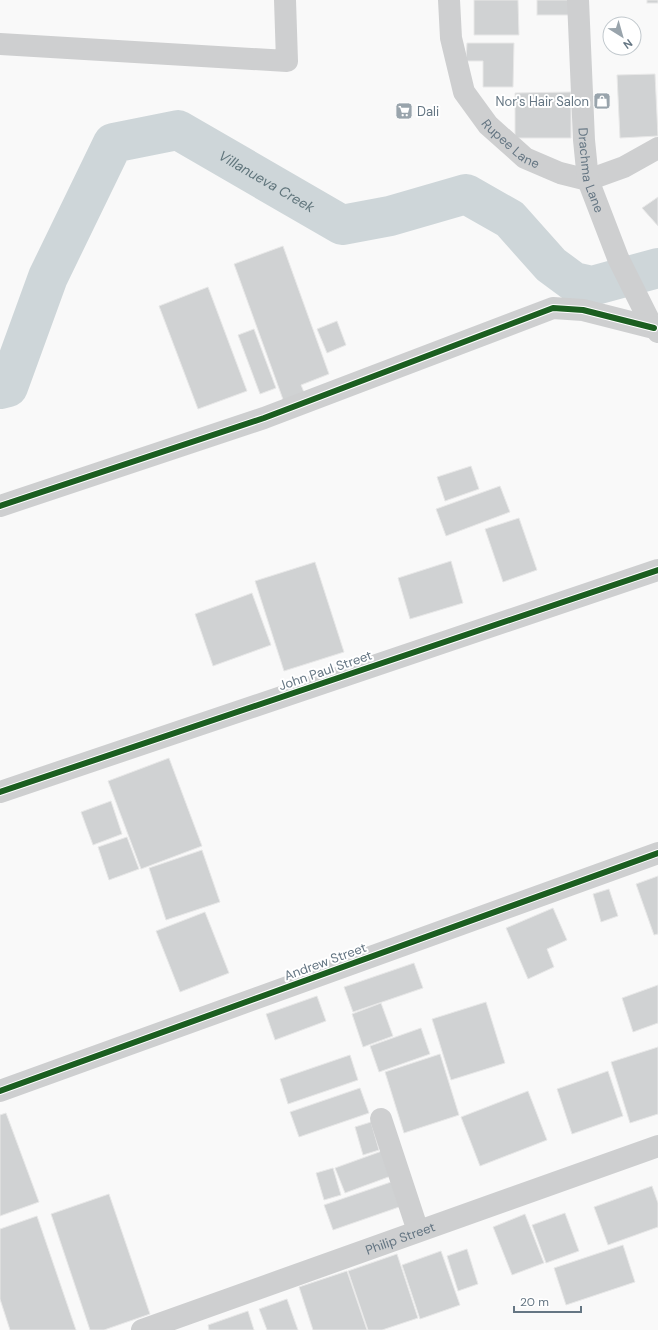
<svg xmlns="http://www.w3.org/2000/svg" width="658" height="1330" viewBox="0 0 658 1330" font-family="'DM Sans',sans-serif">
	<rect width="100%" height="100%" fill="#f9f9f9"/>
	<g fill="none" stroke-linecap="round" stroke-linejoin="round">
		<path stroke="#ced6d9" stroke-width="40" id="s1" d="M 0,389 L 8,387 L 48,277 L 113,143 L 178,130 L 342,225 L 390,216 L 466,194 L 510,219 L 551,265 L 574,282 L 592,286 L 658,268"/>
	</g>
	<g fill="#d0d2d3" stroke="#e8e8e8">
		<polygon points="474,0 518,0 519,35 474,35"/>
		<rect x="537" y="0" width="38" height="15"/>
		<rect x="647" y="0" width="11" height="3"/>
		<polygon points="467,43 514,43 513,87 483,87 483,61 466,61"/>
		<polygon points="655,74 658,136 620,138 617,75"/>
		<polygon points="571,92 571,138 515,138 515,93"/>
		<polygon points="658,197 658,226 642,208"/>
		<polygon points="283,246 329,374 301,385 306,397 285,405 234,264"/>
		<polygon points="208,287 247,391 198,409 159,306"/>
		<polygon points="337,321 346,345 327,353 317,329"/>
		<polygon points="254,329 276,388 260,394 238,335"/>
		<polygon points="471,466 479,489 445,501 437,477"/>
		<polygon points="500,486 510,512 446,536 436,509"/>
		<polygon points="519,518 537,570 503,582 485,529"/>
		<polygon points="451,561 463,603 410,619 398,578"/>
		<polygon points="315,562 344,652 284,671 255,581"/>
		<polygon points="252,593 271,645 213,666 195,614"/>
		<polygon points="169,758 202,846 141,869 108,781"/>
		<polygon points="111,801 122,834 93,845 81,812"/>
		<polygon points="127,837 139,869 109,880 98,847"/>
		<polygon points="202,850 220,902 166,920 149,868"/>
		<polygon points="658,876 658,934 654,935 636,884"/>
		<polygon points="609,889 618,916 601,922 593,894"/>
		<polygon points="553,908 567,940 547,949 554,967 528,979 506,928"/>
		<polygon points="205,912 229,973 180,992 156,931"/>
		<polygon points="414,963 423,988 353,1012 344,987"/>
		<polygon points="658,985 658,1023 633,1032 622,998"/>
		<polygon points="317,996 326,1021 275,1040 266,1014"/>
		<polygon points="486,1002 505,1063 451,1080 432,1019"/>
		<polygon points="381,1003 393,1036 363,1047 352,1014"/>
		<polygon points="421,1028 430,1054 379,1072 370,1046"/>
		<polygon points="658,1047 658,1114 630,1123 611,1062"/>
		<polygon points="440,1054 459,1115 404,1133 385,1072"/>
		<polygon points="350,1055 358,1080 288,1104 280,1079"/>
		<polygon points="608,1071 623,1116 572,1134 557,1089"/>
		<polygon points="360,1088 369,1113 299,1137 290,1112"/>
		<polygon points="528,1091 547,1140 480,1166 461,1117"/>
		<polygon points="6,1113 39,1202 0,1216 0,1115"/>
		<polygon points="371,1122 379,1150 363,1155 355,1127"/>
		<polygon points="382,1151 391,1176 345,1193 335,1168"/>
		<polygon points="333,1168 341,1195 324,1200 316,1173"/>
		<polygon points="394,1181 402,1206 333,1230 324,1205"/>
		<polygon points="652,1186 658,1203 658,1227 608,1245 594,1207"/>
		<polygon points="109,1194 150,1314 104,1330 90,1330 51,1214"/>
		<polygon points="565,1213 579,1251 546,1263 532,1225"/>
		<polygon points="525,1214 544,1263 512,1275 493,1227"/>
		<polygon points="37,1216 76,1330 10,1330 0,1299 0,1229"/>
		<polygon points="623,1245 635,1282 566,1305 554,1268"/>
		<polygon points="467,1249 478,1284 458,1291 447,1256"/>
		<polygon points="441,1251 460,1305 420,1319 402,1265"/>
		<polygon points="397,1254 418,1318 382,1330 368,1330 348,1271"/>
		<polygon points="347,1271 367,1330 313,1330 299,1287"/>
		<polygon points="287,1299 298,1330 267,1330 259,1309"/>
		<polygon points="248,1311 254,1330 209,1330 208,1325"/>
	</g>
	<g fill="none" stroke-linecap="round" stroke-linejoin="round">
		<g stroke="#cecfd0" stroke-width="22">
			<path id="s2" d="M 449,0 L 451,38 L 464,92 L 488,125 L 525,158 L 560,173 L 588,180 L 624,167 L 658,148"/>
			<path id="s3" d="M 578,0 L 584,140 L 588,180 L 618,258 L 649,320 L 658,332"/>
			<polyline points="0,44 287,61 285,0"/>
			<polyline points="0,506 264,418 553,308 583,310 654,328"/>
			<polyline points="0,792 658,570"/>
			<polyline points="0,1091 658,853"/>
			<polyline points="381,1119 418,1231"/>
			<path id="s4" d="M 142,1330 L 658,1146"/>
		</g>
		<g stroke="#fff" stroke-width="8">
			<g id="cycleway">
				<polyline points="0,506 264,418 553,308 583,310 654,328"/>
				<polyline points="0,792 658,570"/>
				<polyline points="0,1091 658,853"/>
			</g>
		</g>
		<use href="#cycleway" stroke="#1b5e20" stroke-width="6"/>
	</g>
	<defs>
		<g id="shop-square" transform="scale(0.9)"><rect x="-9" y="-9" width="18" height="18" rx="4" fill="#99a4ac" stroke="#fff"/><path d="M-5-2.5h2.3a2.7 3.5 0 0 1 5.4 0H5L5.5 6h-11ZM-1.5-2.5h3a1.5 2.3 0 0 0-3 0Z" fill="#fff"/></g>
		<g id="supermarket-square" transform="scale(0.9)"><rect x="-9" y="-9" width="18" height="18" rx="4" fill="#99a4ac" stroke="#fff"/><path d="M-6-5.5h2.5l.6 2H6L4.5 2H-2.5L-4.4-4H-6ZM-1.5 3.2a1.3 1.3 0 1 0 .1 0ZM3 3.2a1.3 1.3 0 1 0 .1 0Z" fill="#fff"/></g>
	</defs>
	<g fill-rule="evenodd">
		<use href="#shop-square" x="602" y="101"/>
		<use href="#supermarket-square" x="404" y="111"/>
	</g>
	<g text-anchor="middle" stroke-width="4" stroke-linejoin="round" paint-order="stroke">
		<g font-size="13" fill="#657683" stroke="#fff" text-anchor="end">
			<text x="589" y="106">Nor's Hair Salon</text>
			<text x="417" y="116" text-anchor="start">Dali</text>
		</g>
		<g font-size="13" fill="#657683" stroke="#fff">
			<text dy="5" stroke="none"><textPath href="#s2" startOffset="164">Rupee Lane</textPath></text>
			<text dy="5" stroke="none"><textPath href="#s3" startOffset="171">Drachma Lane</textPath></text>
			<text transform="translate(325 670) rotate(-19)" y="5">John Paul Street</text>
			<text transform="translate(325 961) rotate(-20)" y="5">Andrew Street</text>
			<text dy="5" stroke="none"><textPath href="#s4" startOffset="274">Philip Street</textPath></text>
		</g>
		<g font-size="14" font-style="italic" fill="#60757c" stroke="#fff">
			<text dy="5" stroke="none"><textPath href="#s1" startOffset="443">Villanueva Creek</textPath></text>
		</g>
	</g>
	<g transform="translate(622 36) rotate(143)"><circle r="19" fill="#ffffff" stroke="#c1c8cd"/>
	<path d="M0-3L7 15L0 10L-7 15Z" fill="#99a4ac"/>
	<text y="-6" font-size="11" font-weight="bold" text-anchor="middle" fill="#657683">N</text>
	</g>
	<path d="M514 1306v6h67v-6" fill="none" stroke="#657683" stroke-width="2"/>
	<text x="520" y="1306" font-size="12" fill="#657683" stroke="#ffffff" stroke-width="3" paint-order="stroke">20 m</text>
</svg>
